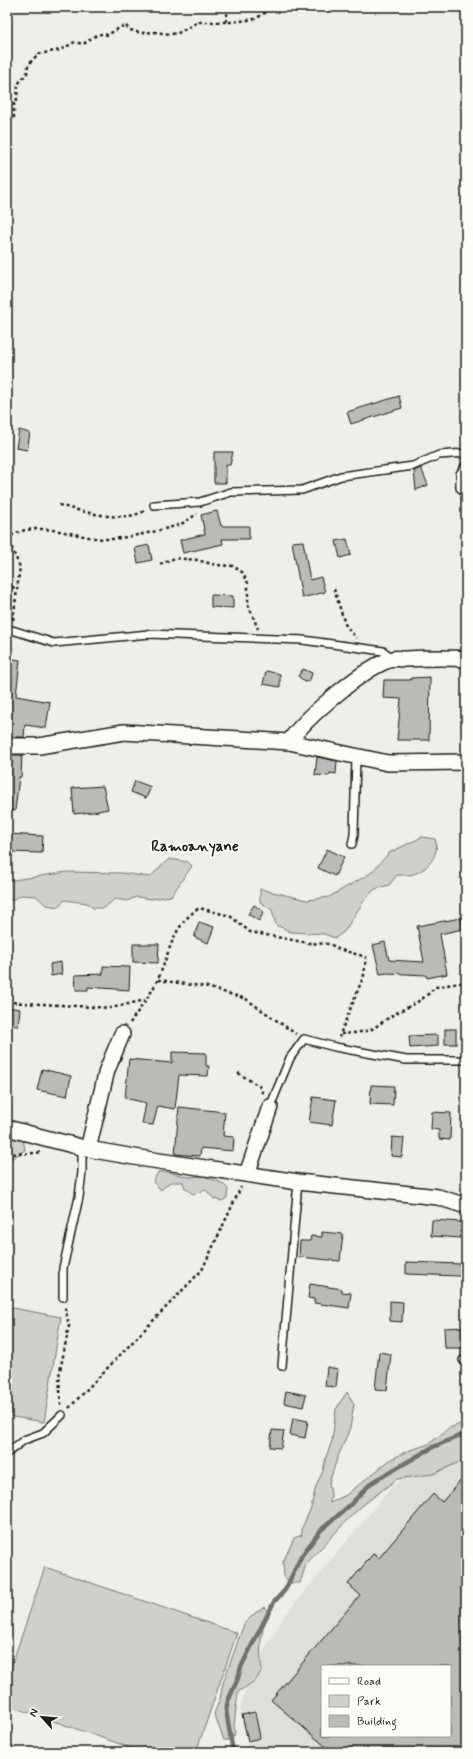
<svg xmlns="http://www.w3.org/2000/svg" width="473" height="1759" viewBox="0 0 473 1759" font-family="Mynerve,sans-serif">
	<rect width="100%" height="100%" fill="#f0eeea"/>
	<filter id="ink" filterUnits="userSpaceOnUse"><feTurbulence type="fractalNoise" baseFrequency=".025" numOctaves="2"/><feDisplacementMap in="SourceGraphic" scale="8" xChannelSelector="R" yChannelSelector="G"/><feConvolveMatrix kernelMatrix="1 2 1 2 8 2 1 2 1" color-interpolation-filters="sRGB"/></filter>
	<g filter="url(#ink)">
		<path fill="#e0deda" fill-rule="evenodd" d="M 466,1434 L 466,1752 L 249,1752 L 240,1708 L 251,1673 L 284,1616 L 392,1487 L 457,1435 ZM 322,1666 L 450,1666 L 450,1736 L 322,1736 Z"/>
		<g fill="#d0cfcc" stroke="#767674">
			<path d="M 422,837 L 435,839 C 441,855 426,872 410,875 C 406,875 401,875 397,875 L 389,885 L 375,889 L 365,899 L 344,932 L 335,938 L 324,934 L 291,932 L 276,925 L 272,910 L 260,902 L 260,889 L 307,900 L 329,897 L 371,873 L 389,853 Z"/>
			<polygon points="169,859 188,862 192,866 171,896 152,899 136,897 127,901 115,899 104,908 93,908 87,903 64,900 59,907 46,905 36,896 22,895 7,902 7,881 67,872 122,873 150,877"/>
			<polygon points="7,1136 23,1139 25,1150 11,1159 7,1156"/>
			<polygon points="158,1172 168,1172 189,1177 204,1176 222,1183 228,1189 227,1198 222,1201 214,1199 206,1190 193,1194 185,1188 183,1182 170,1182 161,1190 153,1182"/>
			<polygon points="7,1307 61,1317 44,1422 7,1416"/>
			<polygon points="347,1392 354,1404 350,1428 337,1459 329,1483 331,1494 330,1503 346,1495 390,1460 407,1451 429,1444 449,1428 466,1422 466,1459 433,1474 397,1479 363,1505 347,1520 306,1564 300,1583 291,1583 284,1577 283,1562 294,1538 302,1535 302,1528 311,1508 316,1486 323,1471 326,1457 332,1441 336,1409"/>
			<polygon points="45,1567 237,1633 196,1752 143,1752 7,1705 7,1679"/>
			<path d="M 264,1607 L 267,1611 C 262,1631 258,1650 262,1670 L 256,1680 L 238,1692 L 234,1725 L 235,1733 L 232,1740 L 224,1740 L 214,1714 L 220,1699 L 223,1683 L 244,1624 L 254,1614 Z"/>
		</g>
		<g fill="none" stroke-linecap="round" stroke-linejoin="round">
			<polyline stroke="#706f6d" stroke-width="4.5" points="233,1752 226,1710 228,1701 238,1678 241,1667 256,1637 274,1602 285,1590 302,1555 321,1530 349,1506 371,1483 433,1447 466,1433"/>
		</g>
		<g fill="#bbbab6" stroke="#1c1c1c" fill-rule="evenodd">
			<polygon points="399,396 402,408 351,424 347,412"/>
			<polygon points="19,430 30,433 27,450 16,448"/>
			<polygon points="214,452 233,452 230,465 226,465 226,483 214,483"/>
			<polygon points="421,468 428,485 416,490 414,471"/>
			<polygon points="217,511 221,526 249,526 249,539 222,539 223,544 183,553 180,540 205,534 201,515"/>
			<polygon points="347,539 351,555 340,558 336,541"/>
			<polygon points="303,541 310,580 321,577 325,592 302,598 292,542"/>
			<polygon points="149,545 152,560 138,563 135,548"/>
			<polygon points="211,595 233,596 233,608 211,607"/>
			<polygon points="7,658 20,660 16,696 50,702 46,728 25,725 24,737 7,737"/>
			<polygon points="303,669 312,673 310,680 305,682 298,676"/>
			<polygon points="266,671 280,674 280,687 263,684"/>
			<polygon points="430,677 429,740 397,740 401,699 383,698 384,680 411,680 411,678"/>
			<polygon points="7,755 22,755 21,777 19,777 15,811 7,810"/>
			<polygon points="317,757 337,761 336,774 330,773 329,776 315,775"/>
			<polygon points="135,781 151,787 146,798 131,792"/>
			<polygon points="103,786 108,809 93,812 74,814 72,788"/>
			<polygon points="7,834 43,836 42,853 7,852"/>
			<polygon points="327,849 344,857 335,876 318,868"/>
			<polygon points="254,905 264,912 259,921 248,914"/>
			<polygon points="461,918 463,929 440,934 447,974 427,978 426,975 387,973 380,974 373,945 385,942 389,960 424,962 417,926"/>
			<polygon points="199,922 214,927 208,943 194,937"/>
			<polygon points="133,944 159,944 158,963 133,962"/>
			<polygon points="61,962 62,974 51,976 50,964"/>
			<polygon points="103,966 130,967 129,990 88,987 88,990 76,990 75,975 103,974"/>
			<polygon points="7,1007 20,1009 18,1026 7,1025"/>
			<rect x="445" y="1029" width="11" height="15"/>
			<polygon points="438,1035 438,1046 410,1048 409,1036"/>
			<polygon points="172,1052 206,1053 206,1066 209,1066 208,1076 179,1075 175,1109 158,1106 153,1125 142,1124 146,1103 125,1098 129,1059 172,1063"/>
			<polygon points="42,1069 71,1076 67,1096 37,1090"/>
			<polygon points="371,1085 394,1086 393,1105 370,1104"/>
			<polygon points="313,1097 336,1100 332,1125 309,1122"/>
			<polygon points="179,1107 225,1112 223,1136 234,1137 233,1151 201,1148 200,1156 175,1154"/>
			<polygon points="432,1112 451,1113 450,1140 439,1139 439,1130 431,1129"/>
			<polygon points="392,1137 404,1138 402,1157 391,1156"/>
			<polygon points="432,1220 462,1222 461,1238 431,1236"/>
			<polygon points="322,1232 343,1234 340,1261 299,1257 300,1241 310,1241 311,1236 322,1237"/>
			<polygon points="406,1262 461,1264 460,1276 406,1274"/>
			<polygon points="310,1284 342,1289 342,1292 351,1293 349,1308 314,1303 314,1299 308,1298"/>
			<polygon points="390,1301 403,1302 402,1322 390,1321"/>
			<polygon points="465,1327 465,1348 445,1348 444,1328"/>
			<polygon points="379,1352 391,1354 387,1390 375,1389"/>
			<polygon points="327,1367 338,1369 336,1387 325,1386"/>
			<polygon points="286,1391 306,1395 303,1407 284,1403"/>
			<polygon points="293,1418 308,1421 305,1438 290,1435"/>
			<polygon points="272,1430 284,1431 281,1448 270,1447"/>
			<path d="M 466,1474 L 466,1752 L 332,1752 L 271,1700 L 360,1595 L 348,1584 L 373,1554 L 379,1558 L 433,1494 L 442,1502 ZM 322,1666 L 450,1666 L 450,1736 L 322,1736 Z"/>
			<polygon points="255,1712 260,1738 248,1741 242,1715"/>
		</g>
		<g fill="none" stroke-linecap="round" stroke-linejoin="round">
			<g stroke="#1c1c1c" stroke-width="10">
				<g id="lane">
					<polyline points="466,465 460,474 460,488 466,493"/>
					<polyline points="154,505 200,502 231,492 302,490 341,476 413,466 439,455 466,453"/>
					<polyline points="12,630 54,643 149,634 303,640 383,651 394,659"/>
					<polyline points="352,844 354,835 356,756"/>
					<polyline points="270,1107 290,1058 304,1039 335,1047 406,1060 466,1060"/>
					<polyline points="63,1297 63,1268 79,1197 82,1172 82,1147"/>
					<polyline points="463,1360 466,1359"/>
					<polyline points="282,1366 298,1182"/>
					<polyline points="7,1453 24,1440 43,1433 62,1415"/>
				</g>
			</g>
			<g stroke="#1c1c1c" stroke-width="18">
				<g id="street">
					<path d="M 289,742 C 304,719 366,665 393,659 C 396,658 401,659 405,659 C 426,658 445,657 466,659"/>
					<polyline points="7,746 39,746 124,732 289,742 388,763 466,762"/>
					<polyline points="7,1128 88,1149 146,1159 298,1182 438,1197 466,1206"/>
					<polyline points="88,1149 107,1070 122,1034"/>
					<polyline points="247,1174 270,1107"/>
				</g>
			</g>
			<g stroke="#1c1c1c" stroke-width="2.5" stroke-dasharray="3 3" stroke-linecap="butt">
				<polyline points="226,22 228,7"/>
				<path d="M 7,116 L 14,117 L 14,104 L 17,99 L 18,84 L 27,73 L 28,66 L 33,59 L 39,54 L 60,50 L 75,42 L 83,44 C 91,40 97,31 107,35 L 125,25 L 130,30 L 141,33 L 154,32 L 171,34 L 178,33 L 198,22 L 233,22 L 255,19 L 273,8 L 280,7"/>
				<polyline points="7,476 12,478"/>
				<path d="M 59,505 C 83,512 125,524 146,510"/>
				<polyline points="160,564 175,558 197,560 216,565 233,566 242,572 248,583 248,604 258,629"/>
				<polyline points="7,583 17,590"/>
				<polyline points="334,589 345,624 356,638"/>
				<path d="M 13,620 L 20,567 L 7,538 C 38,517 75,539 109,539 C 123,539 169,529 181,524 C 187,521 192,517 197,514"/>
				<polyline points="158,980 207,987 246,999 296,1034"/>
				<polyline points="7,1002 111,1008 145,1000"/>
				<path d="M 130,1023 C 139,1009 151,995 158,979 C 170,952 172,926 199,908 L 230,916 L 250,932 L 308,943 L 330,944 L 338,949 L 366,957 L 364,975 L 339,1037"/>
				<path d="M 341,1034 C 351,1033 362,1033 372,1029 C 379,1025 386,1019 393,1015 C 410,1005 421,1003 435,987 L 466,982"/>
				<polyline points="238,1073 259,1086 264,1096"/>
				<polyline points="7,1154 36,1153 41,1152"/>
				<polyline points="61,1405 59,1376 69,1326 65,1307"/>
				<polyline points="69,1408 202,1270 241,1187"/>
			</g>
			<use href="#lane" stroke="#fdfcf7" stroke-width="7"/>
			<use href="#street" stroke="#fdfcf7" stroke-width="15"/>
		</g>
	</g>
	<g text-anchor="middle" stroke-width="3.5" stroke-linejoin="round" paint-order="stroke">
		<g font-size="15" font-weight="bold" fill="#1c1c1c" stroke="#fdfcf7">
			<text x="195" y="851">Ramoanyane</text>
		</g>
	</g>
	<rect width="473" height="1759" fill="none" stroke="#fdfcf7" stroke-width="24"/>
	<rect x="12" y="12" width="449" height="1735" fill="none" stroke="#1c1c1c" stroke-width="1.5" filter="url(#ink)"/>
	<rect x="321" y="1665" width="130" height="72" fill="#fdfcf7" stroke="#a3a29f"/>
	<rect x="329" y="1678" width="20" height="6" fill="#fdfcf7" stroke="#a3a29f"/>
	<text x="357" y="1685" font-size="12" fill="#1c1c1c">Road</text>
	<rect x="329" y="1695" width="20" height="12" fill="#d0cfcc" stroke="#a3a29f"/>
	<text x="357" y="1705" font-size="12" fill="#1c1c1c">Park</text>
	<rect x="329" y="1715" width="20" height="12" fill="#bbbab6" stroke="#a3a29f"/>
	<text x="357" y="1725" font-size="12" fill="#1c1c1c">Building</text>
	<g transform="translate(42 1717) rotate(297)" stroke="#fdfcf7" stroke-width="3" paint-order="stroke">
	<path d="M0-3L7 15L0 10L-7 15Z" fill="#1c1c1c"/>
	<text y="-6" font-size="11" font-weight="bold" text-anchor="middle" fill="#1c1c1c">N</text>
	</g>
</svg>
